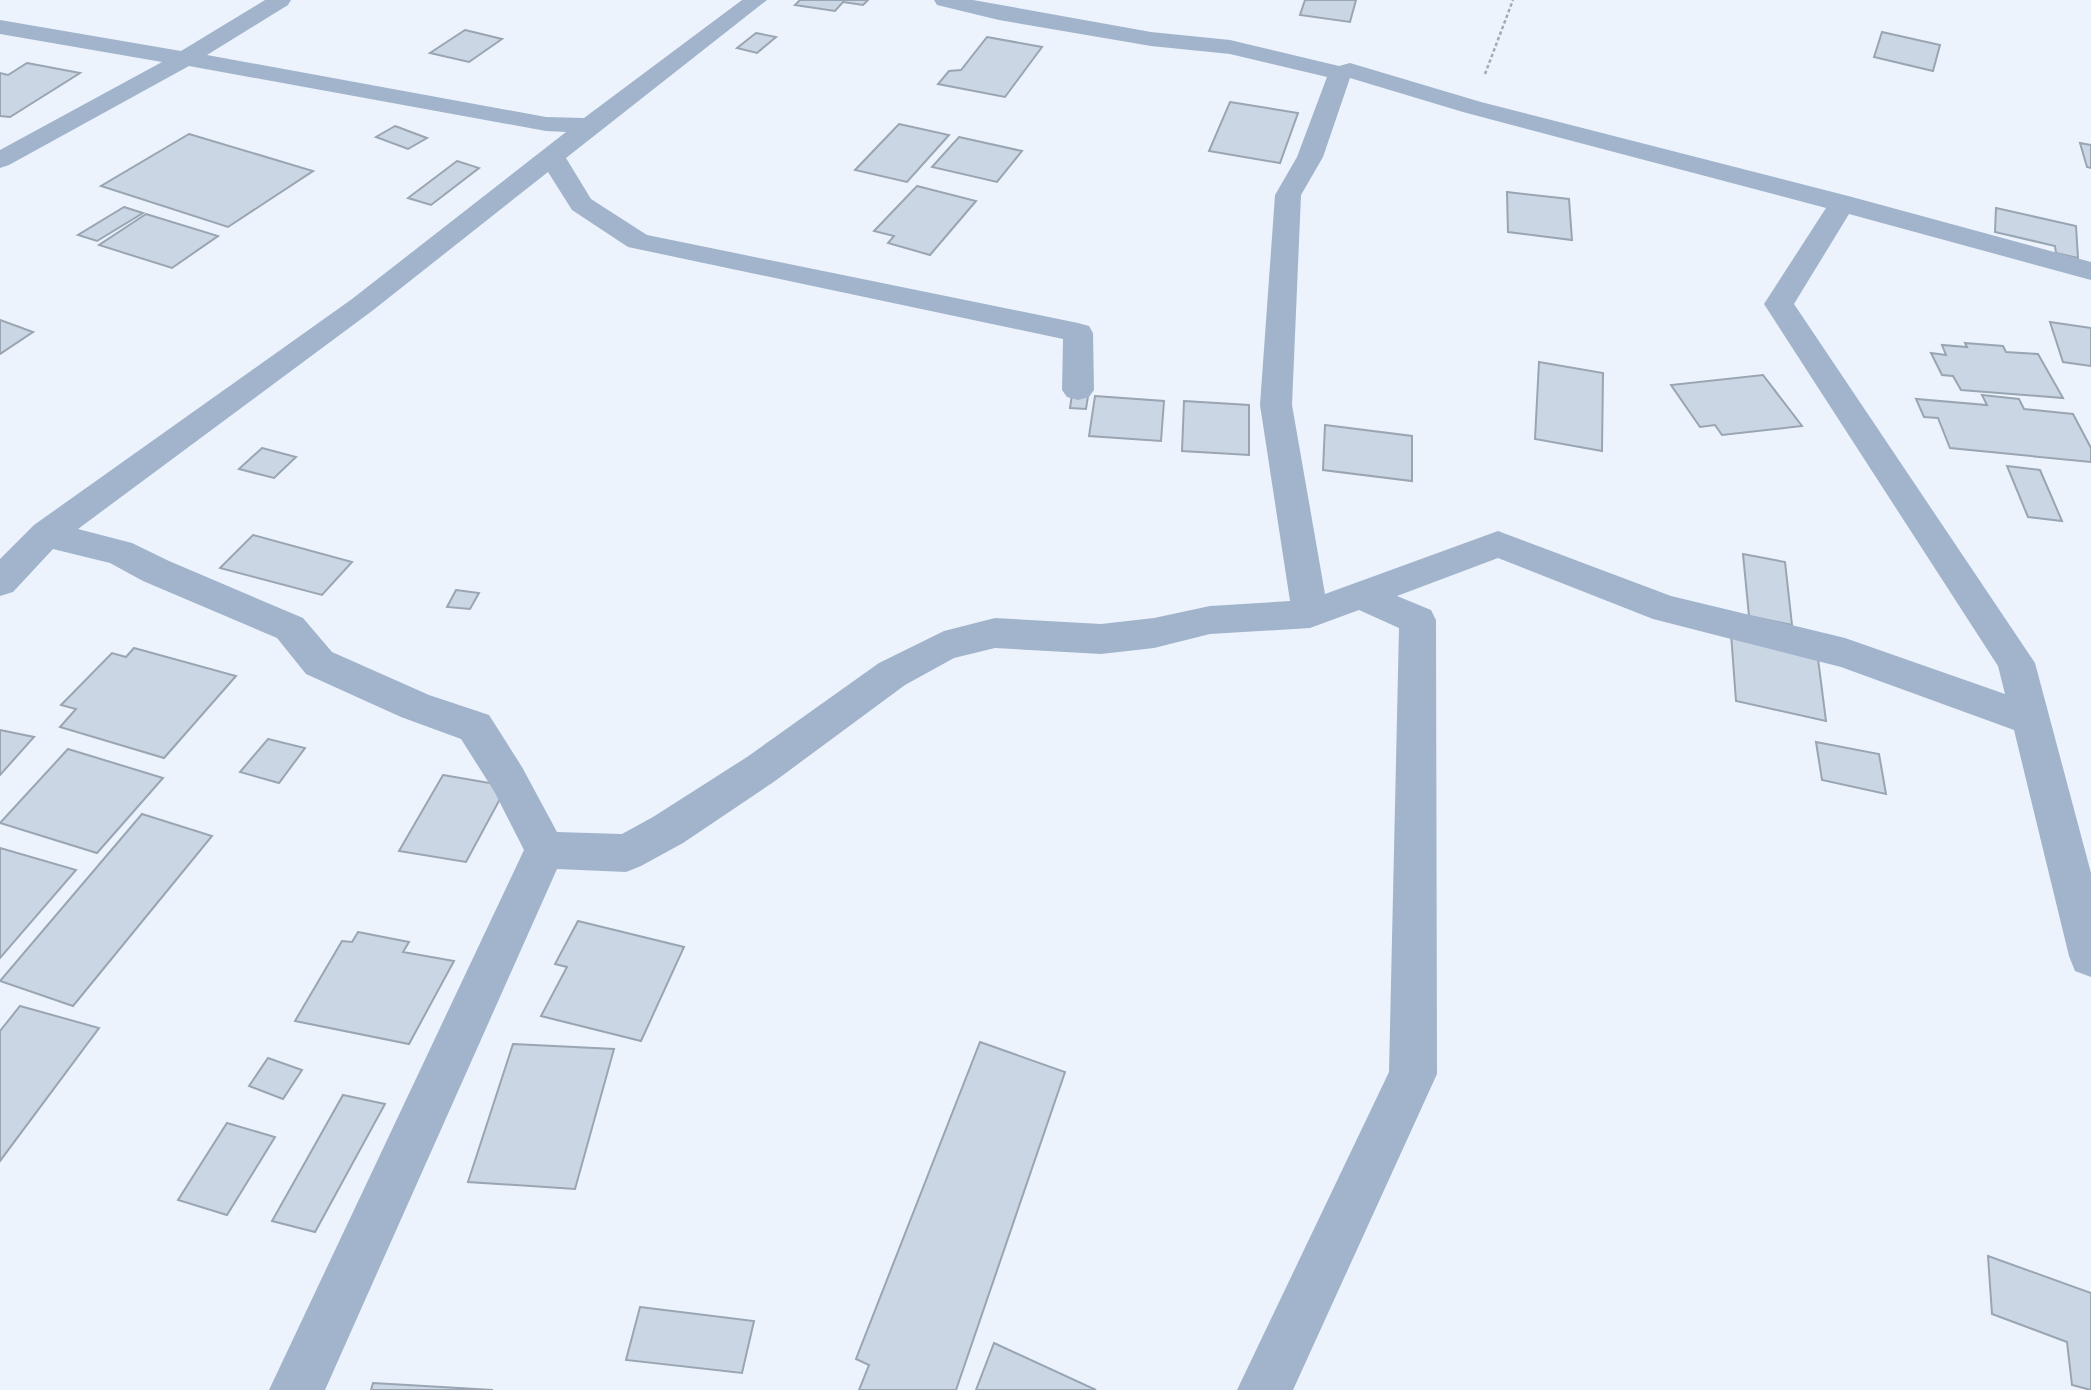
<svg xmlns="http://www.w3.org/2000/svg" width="2091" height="1390" viewBox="0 0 2091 1390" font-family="Manrope,sans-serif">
	<rect width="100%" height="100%" fill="#ecf3fc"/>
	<g fill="#cbd6e5" stroke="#99a5b2" stroke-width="2">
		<polygon points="800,0 868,0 863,5 843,2 835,11 795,5"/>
		<polygon points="1305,0 1356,0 1350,22 1300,15"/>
		<polygon points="465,30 502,39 469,62 430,53"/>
		<polygon points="1882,32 1940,45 1933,71 1874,57"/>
		<polygon points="756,33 776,37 757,53 737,48"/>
		<polygon points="987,37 1042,47 1005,97 938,84 949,71 961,70"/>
		<polygon points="27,63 80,73 10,117 0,116 0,73 8,75"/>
		<polygon points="1230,102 1298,113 1280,163 1209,151"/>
		<polygon points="899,124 949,135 907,182 855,170"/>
		<polygon points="395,126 427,138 408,149 376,137"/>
		<polygon points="189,134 313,171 228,227 101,186"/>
		<polygon points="959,137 1022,151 997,182 932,167"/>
		<polygon points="2080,143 2091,145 2091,168 2087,167"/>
		<polygon points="457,161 479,168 431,205 408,198"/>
		<polygon points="917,186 976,201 930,255 888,243 894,236 874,231"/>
		<polygon points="1507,192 1569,199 1572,240 1508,232"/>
		<polygon points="124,207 143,213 97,241 78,235"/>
		<polygon points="1996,208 2076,226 2078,258 2056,253 2055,246 1995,232"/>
		<polygon points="146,214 218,236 172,268 99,245"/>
		<polygon points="0,320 33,332 0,354"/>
		<polygon points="2050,322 2091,328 2091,366 2063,362"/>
		<polygon points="1965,343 2003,346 2006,352 2038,354 2063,398 1961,390 1953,376 1942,375 1931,353 1946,355 1942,345 1967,347"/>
		<polygon points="1539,362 1603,373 1602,451 1535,439"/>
		<polygon points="1763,375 1802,426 1722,435 1715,425 1700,427 1671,385"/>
		<polygon points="1072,394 1088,396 1086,409 1070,408"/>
		<polygon points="1982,395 2019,399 2024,409 2073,414 2091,448 2091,462 1950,448 1938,418 1924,417 1916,399 1987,405"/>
		<polygon points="1095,396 1164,401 1161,441 1089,436"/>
		<polygon points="1184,401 1249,405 1249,455 1182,451"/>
		<polygon points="1325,425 1412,436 1412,481 1323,470"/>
		<polygon points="262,448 296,457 274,478 239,469"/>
		<polygon points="2007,466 2040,470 2062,521 2028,517"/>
		<polygon points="253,535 352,562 322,595 220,568"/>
		<polygon points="1743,554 1785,562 1792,625 1749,616"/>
		<polygon points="456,590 479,593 470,609 447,607"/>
		<polygon points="1731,633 1817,651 1826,721 1736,701"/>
		<polygon points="134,648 236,676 164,758 60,727 76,709 61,705 112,653 126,657"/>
		<polygon points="0,730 34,737 0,775"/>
		<polygon points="268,739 305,748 279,783 240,772"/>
		<polygon points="1816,742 1879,754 1886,794 1822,780"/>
		<polygon points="68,749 163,778 97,853 0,823"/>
		<polygon points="443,775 507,786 466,862 399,851"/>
		<polygon points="142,814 212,836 73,1006 0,981"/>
		<polygon points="0,848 76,870 0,958"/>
		<polygon points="578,921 684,947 641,1041 541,1016 567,967 555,964"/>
		<polygon points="358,932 409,942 403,952 454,961 409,1044 295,1021 342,941 352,942"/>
		<polygon points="20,1006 99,1028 0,1161 0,1031"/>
		<polygon points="980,1042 1065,1072 956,1390 859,1390 869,1365 856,1359"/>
		<polygon points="513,1044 614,1049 575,1189 468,1182"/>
		<polygon points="268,1058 302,1070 283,1099 249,1086"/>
		<polygon points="343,1095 385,1104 315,1232 272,1221"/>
		<polygon points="227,1123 275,1137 227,1215 178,1200"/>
		<polygon points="1988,1256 2091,1293 2091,1390 2072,1385 2067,1342 1992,1314"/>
		<polygon points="640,1307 754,1321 742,1373 626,1360"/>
		<polygon points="994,1343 1096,1390 976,1390"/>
		<polygon points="373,1383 493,1390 371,1390"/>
	</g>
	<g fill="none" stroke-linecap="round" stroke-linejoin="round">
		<polyline stroke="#a3aab1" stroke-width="2.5" stroke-dasharray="3.5 2.5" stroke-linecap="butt" points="1485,74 1513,0"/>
		<path fill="#a1b4cc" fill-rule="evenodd" d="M 265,0 L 291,0 L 288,5 L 207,55 L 546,117 L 584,118 L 742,0 L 767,0 L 566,158 L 591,199 L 647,235 L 1078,323 L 1089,326 L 1093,333 L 1094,390 L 1089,397 L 1078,400 L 1067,397 L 1062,390 L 1063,339 L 628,247 L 572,210 L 548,172 L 372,311 L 78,529 L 132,543 L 169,561 L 303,618 L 332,652 L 429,695 L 489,715 L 522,767 L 557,832 L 622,834 L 653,817 L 747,757 L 879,663 L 944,631 L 995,618 L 1101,624 L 1154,618 L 1210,606 L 1290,601 L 1260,405 L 1275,195 L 1297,157 L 1327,77 L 1230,54 L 1151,46 L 999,20 L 937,5 L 934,0 L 973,0 L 1151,32 L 1230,40 L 1339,66 L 1350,63 L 1481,102 L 1852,197 L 2091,262 L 2091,280 L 1849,214 L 1794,304 L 2035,663 L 2091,873 L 2091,977 L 2075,971 L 2069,956 L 2014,730 L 1841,667 L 1653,619 L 1498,558 L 1397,596 L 1431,610 L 1436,620 L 1437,1074 L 1293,1390 L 1237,1390 L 1389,1072 L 1399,628 L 1359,610 L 1310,628 L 1210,634 L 1154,648 L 1101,654 L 995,648 L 954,658 L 905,685 L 775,781 L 683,843 L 641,866 L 626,872 L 557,869 L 325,1390 L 269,1390 L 524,850 L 494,791 L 461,739 L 401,717 L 306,674 L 277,638 L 143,581 L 110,563 L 53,549 L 13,592 L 0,596 L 0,559 L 34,525 L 352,299 L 566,132 L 546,131 L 189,66 L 9,165 L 0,168 L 0,150 L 162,62 L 0,34 L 0,20 L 181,51 ZM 1350,78 L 1463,112 L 1826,208 L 1764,304 L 1998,666 L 2005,694 L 1845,638 L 1671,596 L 1498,531 L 1325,594 L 1292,405 L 1301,195 L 1323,157 Z"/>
	</g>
</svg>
